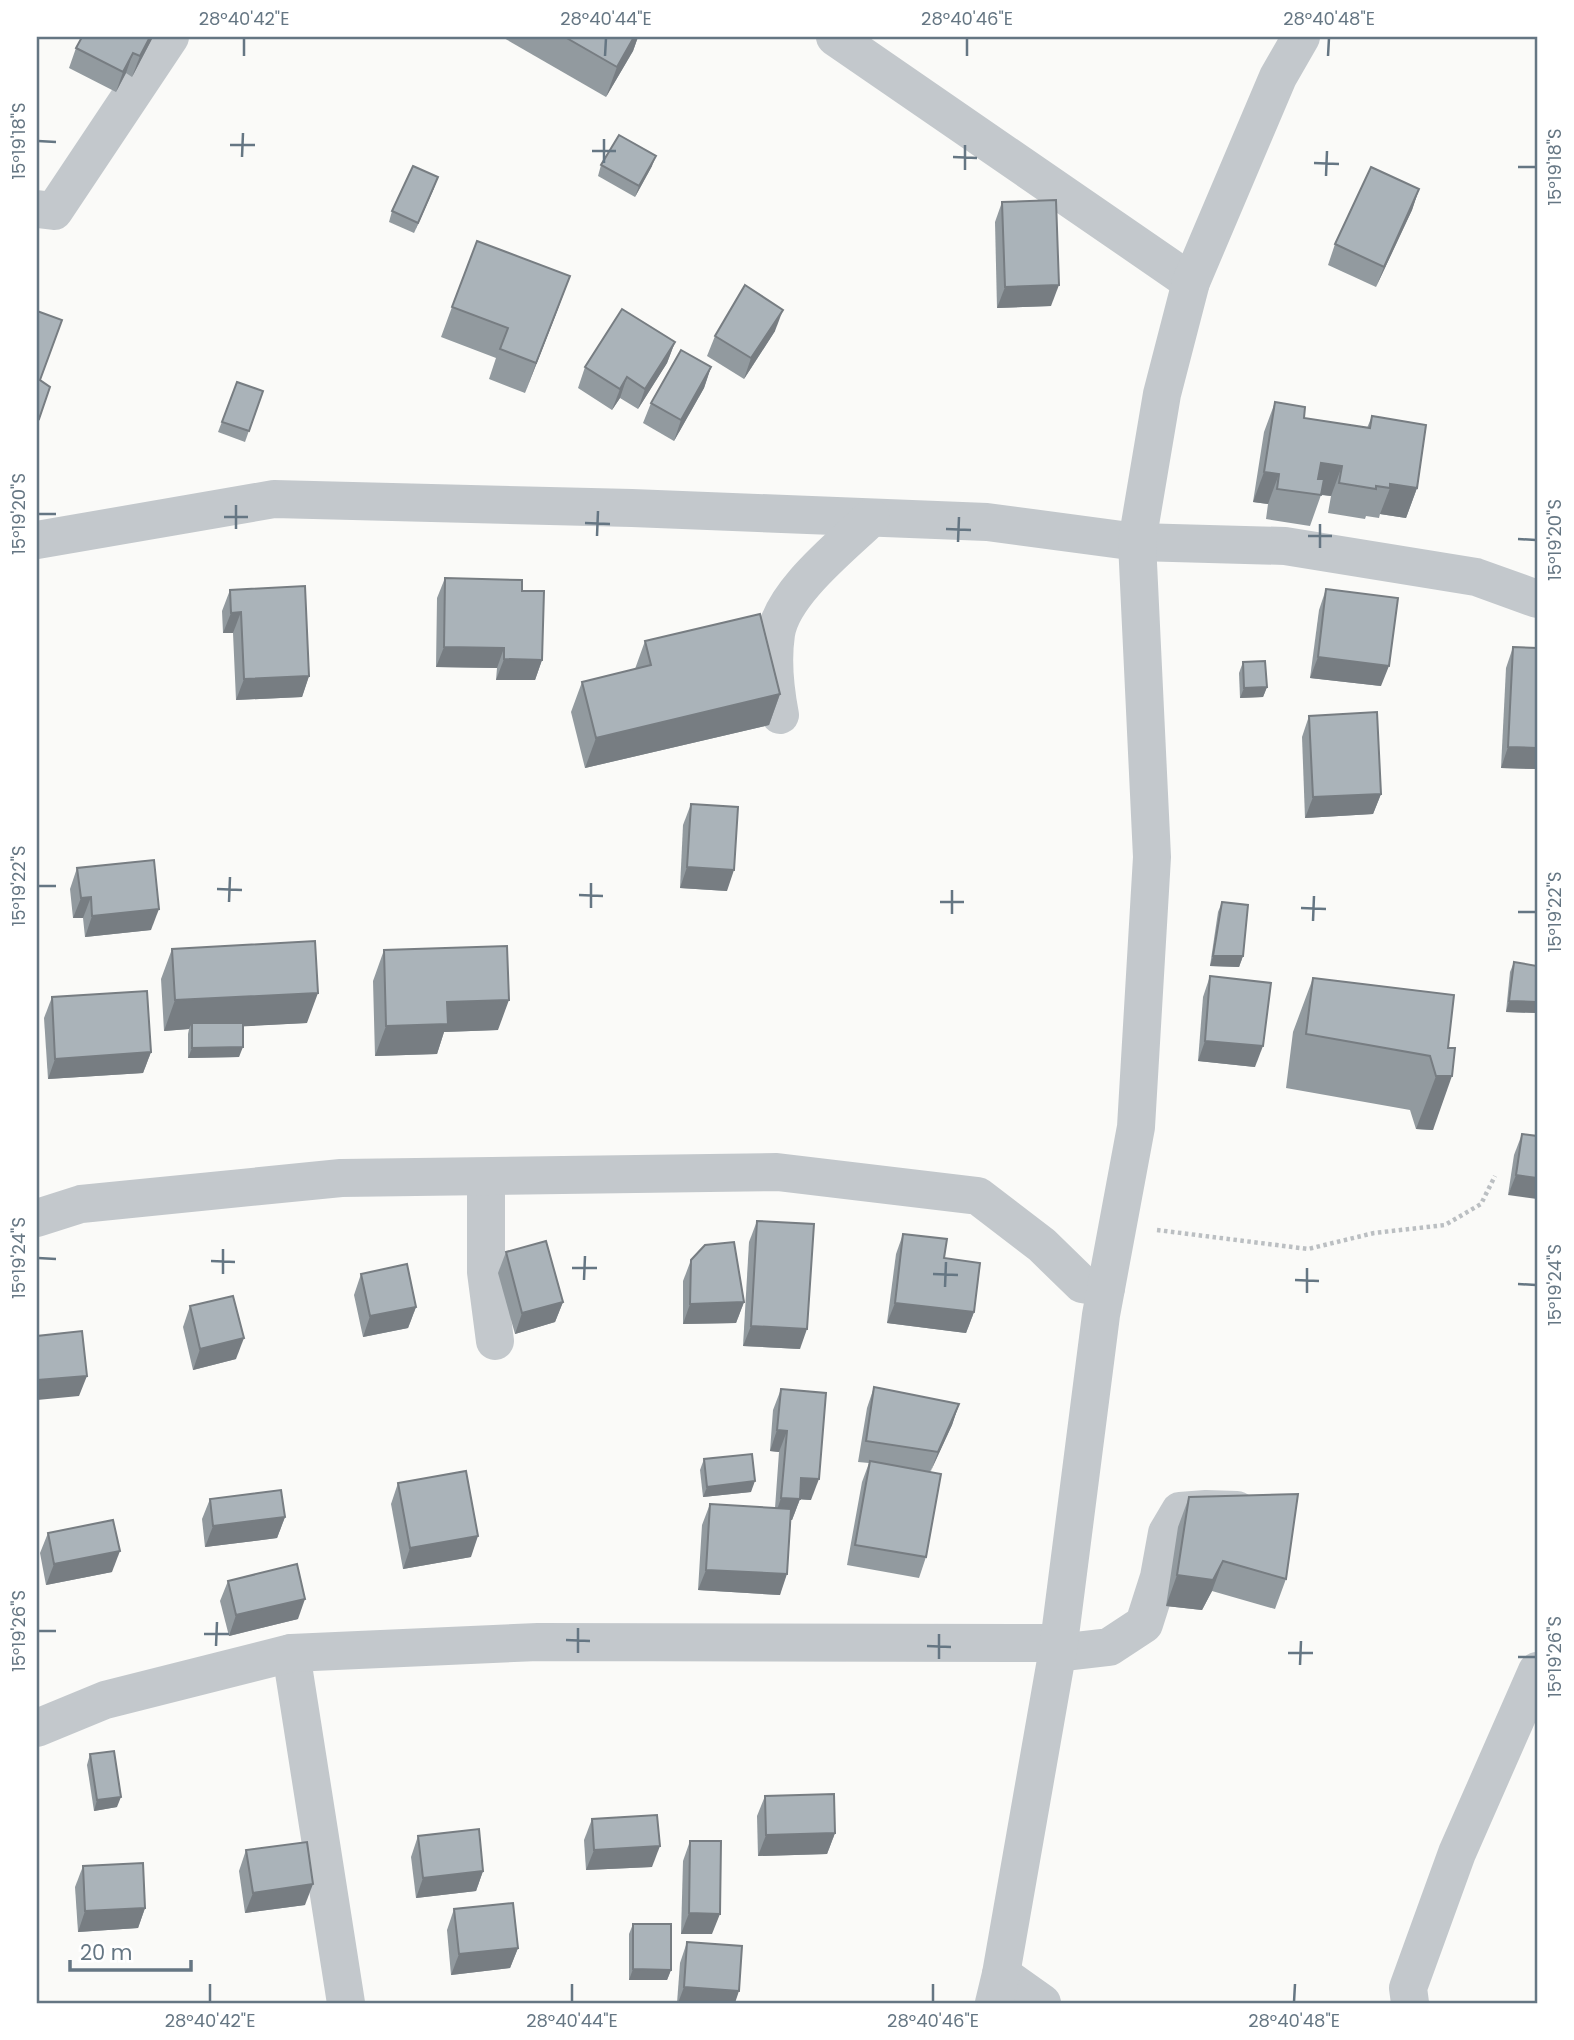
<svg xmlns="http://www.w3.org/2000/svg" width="1574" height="2040" viewBox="0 0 1574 2040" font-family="Poppins,sans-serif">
	<rect width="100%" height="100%" fill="#fafaf8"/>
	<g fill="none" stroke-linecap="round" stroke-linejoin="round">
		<polyline stroke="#bbbfc2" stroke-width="4.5" stroke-dasharray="3.5 3.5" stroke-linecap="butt" points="1157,1230 1308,1249 1374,1233 1445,1225 1481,1204 1495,1176"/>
		<g stroke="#c3c8cc" stroke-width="38">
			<polyline points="835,37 1191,282"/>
			<polyline points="37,209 54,211 170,37"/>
			<polyline points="37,540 274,499 632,508 987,522 1137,542 1285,546 1476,577 1537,599"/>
			<path d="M 780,715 C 775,689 772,661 776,634 C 782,593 842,546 871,518"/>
			<polyline points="486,1178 486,1272 495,1341"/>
			<polyline points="37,1218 81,1204 341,1178 777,1172 978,1196 1042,1245 1082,1284 1106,1288"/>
			<polyline points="291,1653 346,2003"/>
			<polyline points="1057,1653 1109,1647 1144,1624 1159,1577 1167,1533 1180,1511 1206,1509 1237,1510"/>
			<polyline points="37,1728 105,1700 291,1653 538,1642 1059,1643"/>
			<polyline points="1001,1974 1042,2003"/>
			<polyline points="994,2003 1001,1974 1059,1643 1101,1315 1136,1127 1152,857 1137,542 1162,394 1191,282 1278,77 1301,37"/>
			<polyline points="1410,2003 1408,1988 1457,1853 1537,1671"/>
		</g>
	</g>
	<g fill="#929a9f">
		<polygon points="82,37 153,37 132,77 126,73 116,92 69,68 76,48"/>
		<polygon points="502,37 638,37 633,51 606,97"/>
		<polygon points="601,165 652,166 635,197 598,176"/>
		<polygon points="434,188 414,233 389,222 392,211"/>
		<polygon points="1419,189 1412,210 1376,287 1328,265 1335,244"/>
		<polygon points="1002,202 1051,306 997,308 995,222"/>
		<polygon points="559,306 525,393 489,379 496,358 441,337 452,307"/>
		<polygon points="775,331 744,379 707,356 715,336"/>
		<polygon points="675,342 667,363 638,409 620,398 612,410 578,388 585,367"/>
		<polygon points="711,367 704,388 674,441 643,423 651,403"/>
		<polygon points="237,382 263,391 245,442 218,432"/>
		<polygon points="1275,402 1304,418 1367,428 1372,416 1417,488 1406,518 1380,514 1379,518 1366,516 1365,519 1328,513 1331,496 1321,495 1310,526 1266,519 1268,504 1253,502 1264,432"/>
		<polygon points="445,578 522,591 542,660 535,680 496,680 497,668 436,667 437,598"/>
		<polygon points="1326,589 1381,686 1310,678 1319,610"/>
		<polygon points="230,590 309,676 302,697 236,700 233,633 223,633 222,611"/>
		<polygon points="645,641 780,694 769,725 585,768 571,712 582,682 635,669"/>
		<polygon points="1513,647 1537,769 1501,768 1506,668"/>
		<polygon points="1243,662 1267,687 1263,697 1240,698 1239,673"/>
		<polygon points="1309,716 1381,794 1373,814 1305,818 1302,737"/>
		<polygon points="691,804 727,891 680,888 683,825"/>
		<polygon points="77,868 151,930 85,937 83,918 73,918 70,889"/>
		<polygon points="1222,902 1243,956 1239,967 1210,966 1218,912"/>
		<polygon points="172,949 307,1023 243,1026 239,1057 188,1058 188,1034 189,1029 164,1031 161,979"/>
		<polygon points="384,950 498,1030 444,1032 437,1054 375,1056 373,981"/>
		<polygon points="1514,962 1537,966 1537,1013 1506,1012 1510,972"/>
		<polygon points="1210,976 1255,1067 1198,1061 1203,997"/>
		<polygon points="1313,978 1454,995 1433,1130 1416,1129 1410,1110 1286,1088 1293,1032"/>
		<polygon points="52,997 151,1052 143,1073 48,1079 44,1018"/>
		<polygon points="1522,1134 1537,1136 1508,1195 1514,1155"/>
		<polygon points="757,1221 800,1349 743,1346 749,1242"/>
		<polygon points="903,1234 944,1258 974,1312 966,1333 887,1323 896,1254"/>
		<polygon points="506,1252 563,1302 555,1322 515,1334 498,1273"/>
		<polygon points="691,1260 744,1302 736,1323 683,1324 683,1281"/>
		<polygon points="361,1274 416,1307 408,1328 363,1337 354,1295"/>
		<polygon points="190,1306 236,1359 193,1370 183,1327"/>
		<polygon points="874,1387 959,1404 952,1425 930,1472 926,1557 919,1578 847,1565 862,1482 869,1463 858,1462 867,1408"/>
		<polygon points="781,1389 811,1500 800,1499 792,1520 790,1520 780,1595 698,1590 702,1525 710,1504 775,1508 779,1452 770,1451 773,1410"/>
		<polygon points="704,1459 751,1492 703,1497 700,1470"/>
		<polygon points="398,1483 471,1557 403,1569 391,1504"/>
		<polygon points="1189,1497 1286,1579 1275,1609 1212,1591 1202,1610 1166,1606 1178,1527"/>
		<polygon points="210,1499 285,1517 277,1538 205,1547 202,1519"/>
		<polygon points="48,1533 112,1572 46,1585 40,1553"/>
		<polygon points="228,1581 298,1619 229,1636 220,1601"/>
		<polygon points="90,1754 117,1807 94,1811 87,1765"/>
		<polygon points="765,1796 835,1833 827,1854 758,1856 757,1816"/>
		<polygon points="592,1819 652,1867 586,1870 584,1840"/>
		<polygon points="418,1836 483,1871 476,1891 416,1898 411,1857"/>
		<polygon points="690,1841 712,1934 681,1934 683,1861"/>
		<polygon points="246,1850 305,1905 245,1913 239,1871"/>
		<polygon points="83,1866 145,1908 138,1928 78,1932 75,1887"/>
		<polygon points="454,1909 518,1948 510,1968 451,1975 447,1930"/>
		<polygon points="633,1924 671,1970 667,1980 629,1980 629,1934"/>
		<polygon points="687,1942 735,2003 677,2003 680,1963"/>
	</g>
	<g fill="#777d82">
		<polygon points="150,37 153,37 132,77 140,56"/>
		<polygon points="634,37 638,37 633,51 606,97 617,67"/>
		<polygon points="133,53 126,73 116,92 123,72"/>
		<polygon points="656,156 652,166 635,197 639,186"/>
		<polygon points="438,177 434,188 414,233 418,223"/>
		<polygon points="1419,189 1412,210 1376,287 1384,267"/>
		<polygon points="570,276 559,306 525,393 536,363"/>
		<polygon points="1059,285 1051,306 997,308 1005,287"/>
		<polygon points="783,310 775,331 744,379 751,358"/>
		<polygon points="675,342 667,363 638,409 645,389"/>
		<polygon points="711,367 704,388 674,441 681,420"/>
		<polygon points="627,377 620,398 612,410 620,389"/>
		<polygon points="1321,463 1342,466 1331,496 1310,493"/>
		<polygon points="1264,472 1279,474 1268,504 1253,502"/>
		<polygon points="1390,484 1417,488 1406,518 1380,514 1390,488"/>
		<polygon points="241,612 233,633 223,633 231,613"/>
		<polygon points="444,647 504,648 497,668 436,667"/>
		<polygon points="1318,657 1389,666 1381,686 1310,678"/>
		<polygon points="504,659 542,660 535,680 496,680"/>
		<polygon points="309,676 302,697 236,700 244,679"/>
		<polygon points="1267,687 1263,697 1240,698 1244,688"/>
		<polygon points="780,694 769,725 585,768 596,738"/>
		<polygon points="1508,747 1537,748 1537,769 1501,768"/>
		<polygon points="1381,794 1373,814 1305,818 1313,797"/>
		<polygon points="687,867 734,870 727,891 680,888"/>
		<polygon points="91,897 83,918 73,918 81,898"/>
		<polygon points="159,909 151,930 85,937 92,916"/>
		<polygon points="1213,956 1243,956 1239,967 1210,966"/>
		<polygon points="318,993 307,1023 192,1029 192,1023 189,1029 164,1031 175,1000"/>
		<polygon points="509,1000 498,1030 444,1032 437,1054 375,1056 386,1026 447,1002"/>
		<polygon points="1509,1001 1537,1002 1537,1013 1506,1012"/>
		<polygon points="1205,1041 1263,1046 1255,1067 1198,1061"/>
		<polygon points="243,1047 239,1057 188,1058 192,1048"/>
		<polygon points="151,1052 143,1073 48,1079 55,1059"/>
		<polygon points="1436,1076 1452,1076 1433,1130 1416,1129"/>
		<polygon points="1516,1175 1537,1178 1537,1199 1508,1195"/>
		<polygon points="563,1302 555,1322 515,1334 522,1313"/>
		<polygon points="744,1302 736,1323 683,1324 690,1304"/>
		<polygon points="895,1303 974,1312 966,1333 887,1323"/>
		<polygon points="416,1307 408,1328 363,1337 370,1316"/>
		<polygon points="751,1326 807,1329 800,1349 743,1346"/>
		<polygon points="244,1338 236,1359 193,1370 200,1349"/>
		<polygon points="87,1376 79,1396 37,1400 37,1380"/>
		<polygon points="959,1404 952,1425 930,1473 938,1452"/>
		<polygon points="777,1430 787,1431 779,1452 770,1451"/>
		<polygon points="801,1478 819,1479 811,1500 794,1499"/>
		<polygon points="755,1481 751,1492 703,1497 707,1487"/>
		<polygon points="781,1498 800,1499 792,1520 774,1519"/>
		<polygon points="285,1517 277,1538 205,1547 213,1526"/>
		<polygon points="478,1536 471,1557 403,1569 410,1548"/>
		<polygon points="120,1551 112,1572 46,1585 54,1564"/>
		<polygon points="1223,1561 1212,1591 1202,1610 1166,1606 1177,1575"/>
		<polygon points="706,1570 787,1574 780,1595 698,1590"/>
		<polygon points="305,1599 298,1619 229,1636 236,1615"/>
		<polygon points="121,1797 117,1807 94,1811 97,1800"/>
		<polygon points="835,1833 827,1854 758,1856 766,1835"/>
		<polygon points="660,1846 652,1867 586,1870 594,1850"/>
		<polygon points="483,1871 476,1891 416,1898 423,1878"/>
		<polygon points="313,1884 305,1905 245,1913 253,1893"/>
		<polygon points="145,1908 138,1928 78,1932 85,1911"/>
		<polygon points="689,1913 720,1914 712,1934 681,1934"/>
		<polygon points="518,1948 510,1968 451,1975 459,1954"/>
		<polygon points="633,1969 671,1970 667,1980 629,1980"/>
		<polygon points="684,1987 739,1991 735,2003 678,2003"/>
	</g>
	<g fill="#aab3b9" stroke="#777d82" stroke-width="2">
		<polygon points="82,37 150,37 140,56 133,53 123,72 76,48"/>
		<polygon points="565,37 634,37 617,67"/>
		<polygon points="619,135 656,156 639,186 601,165"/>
		<polygon points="413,166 438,177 418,223 392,211"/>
		<polygon points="1371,167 1419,189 1384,267 1335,244"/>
		<polygon points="1056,200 1059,285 1005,287 1002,202"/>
		<polygon points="477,241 570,276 536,363 500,349 508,328 452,307"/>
		<polygon points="745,285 783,310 751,358 715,336"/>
		<polygon points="622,309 675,342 645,389 627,377 620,389 585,367"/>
		<polygon points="37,311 62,320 40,380 50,387 39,419 37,418"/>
		<polygon points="681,350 711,367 681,420 651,403"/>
		<polygon points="237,382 263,391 249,431 222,422"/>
		<polygon points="1275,402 1305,407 1304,418 1370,428 1372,416 1426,425 1417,488 1390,484 1390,488 1376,486 1376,489 1339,483 1342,466 1321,463 1318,479 1324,479 1321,495 1277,489 1279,474 1264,472"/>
		<polygon points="445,578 522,580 522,591 544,591 542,660 504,659 504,648 444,647"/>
		<polygon points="305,586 309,676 244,679 241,612 231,613 230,590"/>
		<polygon points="1326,589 1398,598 1389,666 1318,657"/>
		<polygon points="760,614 780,694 596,738 582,682 651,665 645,641"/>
		<polygon points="1513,647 1537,648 1537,748 1508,747"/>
		<polygon points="1265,661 1267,687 1244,688 1243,662"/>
		<polygon points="1377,712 1381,794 1313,797 1309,716"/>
		<polygon points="691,804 738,807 734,870 687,867"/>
		<polygon points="154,860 159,909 92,916 91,897 81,898 77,868"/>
		<polygon points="1222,902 1248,905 1243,956 1213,956"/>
		<polygon points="315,941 318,993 175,1000 172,949"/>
		<polygon points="507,946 509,1000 447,1002 448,1024 386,1026 384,950"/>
		<polygon points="1514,962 1537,966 1537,1002 1509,1001"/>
		<polygon points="1210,976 1271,983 1263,1046 1205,1041"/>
		<polygon points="1313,978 1454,995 1448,1048 1455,1048 1452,1076 1436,1076 1430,1056 1306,1034"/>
		<polygon points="147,991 151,1052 55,1059 52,997"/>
		<polygon points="192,1023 243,1023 243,1047 192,1048"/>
		<polygon points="1522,1134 1537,1136 1537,1178 1516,1175"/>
		<polygon points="757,1221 814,1224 807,1329 751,1326"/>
		<polygon points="903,1234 947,1239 944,1258 980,1263 974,1312 895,1303"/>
		<polygon points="546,1241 563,1302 522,1313 506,1252"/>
		<polygon points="734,1242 744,1302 690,1304 691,1260 705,1245"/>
		<polygon points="407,1264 416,1307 370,1316 361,1274"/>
		<polygon points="233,1296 244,1338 200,1349 190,1306"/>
		<polygon points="82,1331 87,1376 37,1380 37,1336"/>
		<polygon points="874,1387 959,1404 938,1452 866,1441"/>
		<polygon points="781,1389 826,1393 819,1479 801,1478 800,1499 781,1498 787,1431 777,1430"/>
		<polygon points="752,1454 755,1481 707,1487 704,1459"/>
		<polygon points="870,1461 941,1474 926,1557 855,1545"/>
		<polygon points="466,1471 478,1536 410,1548 398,1483"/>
		<polygon points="281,1490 285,1517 213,1526 210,1499"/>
		<polygon points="1298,1494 1286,1579 1223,1561 1213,1580 1177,1575 1189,1497"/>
		<polygon points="710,1504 791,1509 787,1574 706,1570"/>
		<polygon points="113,1520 120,1551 54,1564 48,1533"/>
		<polygon points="297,1564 305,1599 236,1615 228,1581"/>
		<polygon points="114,1751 121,1797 97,1800 90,1754"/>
		<polygon points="834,1794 835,1833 766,1835 765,1796"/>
		<polygon points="657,1815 660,1846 594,1850 592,1819"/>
		<polygon points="479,1829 483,1871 423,1878 418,1836"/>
		<polygon points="690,1841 721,1841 720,1914 689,1913"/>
		<polygon points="307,1842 313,1884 253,1893 246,1850"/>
		<polygon points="143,1863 145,1908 85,1911 83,1866"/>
		<polygon points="513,1903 518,1948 459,1954 454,1909"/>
		<polygon points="633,1924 671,1924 671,1970 633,1969"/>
		<polygon points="687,1942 742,1946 739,1991 684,1987"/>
	</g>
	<path fill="none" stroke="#657683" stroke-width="2.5" d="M 244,56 L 244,38M 605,56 L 606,38M 967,56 L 967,38M 1328,56 L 1329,38M 38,141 L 56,142M 230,145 L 255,145M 592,151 L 616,151M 242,157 L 243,133M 953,157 L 977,158M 604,163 L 604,139M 1314,163 L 1339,164M 1518,167 L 1536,167M 965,170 L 965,145M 1326,176 L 1327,151M 38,514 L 56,514M 224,517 L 248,517M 585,523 L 610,524M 236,529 L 236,505M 946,529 L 971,530M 597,536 L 598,511M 1308,536 L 1332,536M 1518,539 L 1536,540M 958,542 L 959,517M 1320,548 L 1320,524M 38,886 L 56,886M 217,889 L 242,890M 579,895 L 603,896M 229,902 L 230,877M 940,902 L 964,902M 591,908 L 591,883M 1301,908 L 1326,909M 1518,912 L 1536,912M 952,914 L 952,890M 1313,921 L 1314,896M 38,1258 L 56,1259M 211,1261 L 235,1262M 572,1268 L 597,1268M 223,1274 L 223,1249M 933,1274 L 958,1275M 584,1280 L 585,1256M 1295,1280 L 1319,1281M 1518,1284 L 1536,1285M 945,1287 L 946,1262M 1307,1293 L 1307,1268M 38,1631 L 56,1631M 204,1634 L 229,1634M 566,1640 L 590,1641M 216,1646 L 217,1622M 927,1646 L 951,1647M 578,1653 L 578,1628M 1288,1653 L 1313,1653M 1518,1657 L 1536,1657M 939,1659 L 939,1634M 1300,1665 L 1301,1641M 210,2002 L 210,1984M 572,2002 L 572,1984M 933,2002 L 933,1984M 1294,2002 L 1295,1984"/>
	<rect width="1574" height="2040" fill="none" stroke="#ffffff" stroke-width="77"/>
	<path d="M70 1960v10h121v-10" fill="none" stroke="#657683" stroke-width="3.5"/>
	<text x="80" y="1960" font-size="21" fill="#657683" stroke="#ffffff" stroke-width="5" paint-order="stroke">20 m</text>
	<rect x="38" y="38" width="1498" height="1964" fill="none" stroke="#657683" stroke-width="2.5"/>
	<g font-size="18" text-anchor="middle" fill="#657683">
		<text x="244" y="25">28°40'42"E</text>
		<text x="606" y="25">28°40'44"E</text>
		<text x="967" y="25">28°40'46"E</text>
		<text x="1329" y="25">28°40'48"E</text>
		<text transform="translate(19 141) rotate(-90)" y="6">15°19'18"S</text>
		<text transform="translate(1555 167) rotate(-90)" y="6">15°19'18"S</text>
		<text transform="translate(19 514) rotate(-90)" y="6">15°19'20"S</text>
		<text transform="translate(1555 540) rotate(-90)" y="6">15°19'20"S</text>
		<text transform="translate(19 886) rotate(-90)" y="6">15°19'22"S</text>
		<text transform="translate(1555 912) rotate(-90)" y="6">15°19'22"S</text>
		<text transform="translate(19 1258) rotate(-90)" y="6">15°19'24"S</text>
		<text transform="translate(1555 1285) rotate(-90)" y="6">15°19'24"S</text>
		<text transform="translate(19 1631) rotate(-90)" y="6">15°19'26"S</text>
		<text transform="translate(1555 1657) rotate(-90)" y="6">15°19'26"S</text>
		<text x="210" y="2027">28°40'42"E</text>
		<text x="572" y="2027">28°40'44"E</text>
		<text x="933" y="2027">28°40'46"E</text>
		<text x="1294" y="2027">28°40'48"E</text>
	</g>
</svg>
